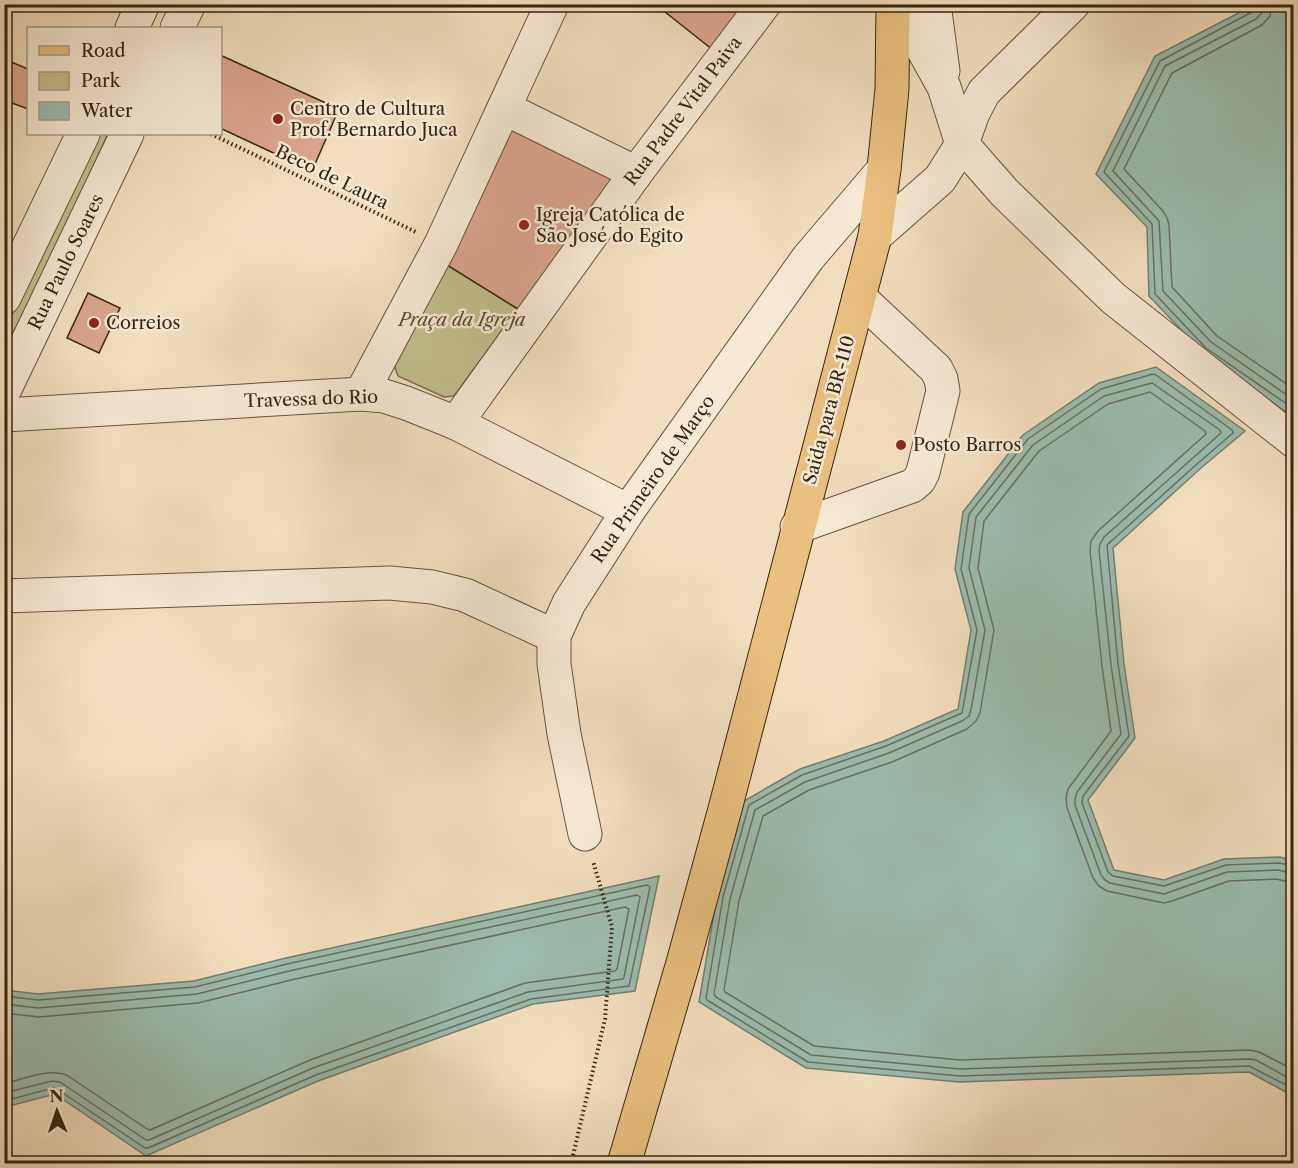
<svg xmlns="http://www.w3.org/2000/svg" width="1298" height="1168" viewBox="0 0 1298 1168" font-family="'Libre Caslon Text',serif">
	<rect width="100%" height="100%" fill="#f3dfbf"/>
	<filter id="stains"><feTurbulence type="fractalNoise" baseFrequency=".00333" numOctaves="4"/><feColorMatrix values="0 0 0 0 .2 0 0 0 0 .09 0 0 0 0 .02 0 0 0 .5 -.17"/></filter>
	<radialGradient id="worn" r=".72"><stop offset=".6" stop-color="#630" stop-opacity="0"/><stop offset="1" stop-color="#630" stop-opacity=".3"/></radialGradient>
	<g fill="#c2c08e" stroke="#7c724e" stroke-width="1.5">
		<polygon points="96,134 108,134 5,362 5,330"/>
		<polygon points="447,265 518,309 454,396 444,397 398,376 395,368 396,361"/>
	</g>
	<g fill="#9bbdb0" stroke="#738070" stroke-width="1.5">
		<polygon points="1254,5 1293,5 1293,417 1203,353 1149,296 1147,227 1096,174 1155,56"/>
		<polygon points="1156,367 1245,431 1201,468 1113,548 1124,664 1135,738 1088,800 1114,870 1164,880 1224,859 1280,857 1293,861 1293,1096 1249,1072 959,1082 806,1068 699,1002 717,896 744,801 800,769 884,741 958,709 971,630 955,569 963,512 1023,435 1099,383"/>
		<polygon points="659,876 635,991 533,1004 318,1081 146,1156 55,1094 5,1107 5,990 38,994 194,981 286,958"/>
	</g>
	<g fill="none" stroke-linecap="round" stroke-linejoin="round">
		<g stroke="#697160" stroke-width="1.5">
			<polyline points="1256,4 1255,9 1252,12 1160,61 1104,172 1152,224 1155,294 1206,348 1294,409"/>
			<polyline points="1263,4 1262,13 1256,19 1165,66 1113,171 1159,221 1163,291 1211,342 1294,400"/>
			<polyline points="1272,4 1270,16 1262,25 1172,73 1124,169 1163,211 1167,218 1169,225 1172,287 1217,336 1294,389"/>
			<polyline points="1294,866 1279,863 1226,865 1164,886 1113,876 1108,872 1082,803 1083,796 1129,736 1118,664 1107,545 1197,464 1233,433 1232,430 1156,375 1153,374 1101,389 1028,439 969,514 961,569 977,630 962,713 886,746 802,775 749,805 723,897 706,998 707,1000 808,1062 960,1076 1249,1066 1294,1089"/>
			<polyline points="1294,874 1278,870 1227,872 1164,894 1110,883 1105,880 1101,875 1075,805 1075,799 1077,792 1121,734 1111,665 1099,550 1100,544 1104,537 1221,433 1220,430 1152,383 1104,396 1033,445 976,517 969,568 985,630 971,710 969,716 962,721 889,753 805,782 755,810 730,899 714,994 716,997 811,1055 960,1069 1249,1059 1256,1060 1294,1081"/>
			<polyline points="1294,883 1276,879 1229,881 1172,901 1164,903 1107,891 1099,886 1093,878 1067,808 1066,798 1068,789 1111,731 1102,666 1090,551 1091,541 1098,531 1206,434 1205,431 1150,392 1108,404 1039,451 984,521 978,568 994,630 980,713 976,721 967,729 892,762 809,790 763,816 739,901 724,990 725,992 814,1046 960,1060 1249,1050 1259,1052 1294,1070"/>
			<polyline points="4,996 38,1000 195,987 287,964 647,885 650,887 629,986 531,999 316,1075 148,1148 145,1148 57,1089 53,1088 4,1101"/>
			<polyline points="4,1004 38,1008 197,994 289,971 637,895 640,897 624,977 623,979 528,992 313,1068 149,1140 146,1140 60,1082 52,1081 4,1093"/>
			<path d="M 4,1013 L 39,1017 L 198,1003 L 291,980 L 625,907 L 629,909 L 617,969 L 615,971 L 525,983 L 310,1060 L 150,1130 L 147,1129 L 68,1076 C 51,1067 23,1079 4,1084"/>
		</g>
	</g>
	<g fill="#dba68f" stroke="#37250f" stroke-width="1.5">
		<polygon points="655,4 755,4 718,54"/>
		<polygon points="220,55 339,109 312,171 220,128"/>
		<polygon points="4,59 28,69 28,109 4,100"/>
		<polygon points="516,128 614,176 518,309 447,265 510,132"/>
		<polygon points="88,293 120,308 99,353 67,338"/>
	</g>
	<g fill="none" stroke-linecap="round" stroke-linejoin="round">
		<g stroke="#66543b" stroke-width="35">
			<g id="minor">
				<polyline points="898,4 944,87 962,144 1004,192 1113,298 1294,441"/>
				<polyline points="934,4 943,71"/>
				<polyline points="132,28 143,4"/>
				<polyline points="177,28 189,4"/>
				<polyline points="504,108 636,173"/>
				<polyline points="875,236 940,179 962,144 973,113 984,92 1073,4"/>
				<polyline points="4,298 83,134"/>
				<polyline points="4,391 127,134"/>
				<polyline points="361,394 441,244 552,4"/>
				<polyline points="4,415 361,394 384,396 406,403 456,423 628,511"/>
				<polyline points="456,423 636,173 764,4"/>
				<polyline points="797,527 912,486 919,480 923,472 943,391 941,379 936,369 859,297"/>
				<polyline points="4,596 390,583 432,587 465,595 554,636"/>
				<polyline points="585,834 564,734 554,664 554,636 569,603 628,511 808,258 884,169"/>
			</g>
		</g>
		<g stroke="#37250f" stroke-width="35">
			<polyline id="major" points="624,1164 683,963 725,809 875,236 884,169 892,89 893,4"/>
		</g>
		<g stroke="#37250f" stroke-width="4" stroke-dasharray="1.5 3" stroke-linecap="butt">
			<polyline points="211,134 416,232"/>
			<polyline points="571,1164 605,1019 612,927 593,861"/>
		</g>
		<use href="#minor" stroke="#f7ead5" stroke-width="33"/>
		<use href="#major" stroke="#eac080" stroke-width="33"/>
	</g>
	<g fill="#8f2418" stroke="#f7ead5" stroke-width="2">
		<circle cx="278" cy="119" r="6"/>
		<circle cx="524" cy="225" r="6"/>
		<circle cx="94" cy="323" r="6"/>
		<circle cx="901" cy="445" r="6"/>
	</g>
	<g text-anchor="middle" stroke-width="5" stroke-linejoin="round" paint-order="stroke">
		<g font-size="18" fill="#37250f" stroke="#f7ead5" text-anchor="start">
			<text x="290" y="115">Centro de Cultura<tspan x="290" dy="21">Prof. Bernardo Juca</tspan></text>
			<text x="536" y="221">Igreja Católica de<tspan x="536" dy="21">São José do Egito</tspan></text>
			<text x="106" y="329">Correios</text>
			<text x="913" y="451">Posto Barros</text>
		</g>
		<g font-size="18" fill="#37250f" stroke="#f7ead5">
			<text transform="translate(683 111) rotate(-53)" y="6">Rua Padre Vital Paiva</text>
			<text transform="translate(332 177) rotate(26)" y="6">Beco de Laura</text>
			<text transform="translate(66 262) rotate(-64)" y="6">Rua Paulo Soares</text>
			<text transform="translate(311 399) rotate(-2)" y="6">Travessa do Rio</text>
			<text transform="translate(829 410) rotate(-75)" y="6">Saida para BR-110</text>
			<text transform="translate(653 479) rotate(-55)" y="6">Rua Primeiro de Março</text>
		</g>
		<g font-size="18" font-style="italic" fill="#5a4c2f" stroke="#f7ead5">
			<text x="462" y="326">Praça da Igreja</text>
		</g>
	</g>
	<rect width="1298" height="1168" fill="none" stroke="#f3dfbf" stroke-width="24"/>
	<rect x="6" y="6" width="1286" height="1156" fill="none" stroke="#37250f" stroke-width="3"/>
	<rect x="12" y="12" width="1274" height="1144" fill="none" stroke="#37250f" stroke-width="1.5"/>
	<rect x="27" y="27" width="195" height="108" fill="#f7ead5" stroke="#aa9b86" stroke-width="1.5"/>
	<rect x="39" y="46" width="30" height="9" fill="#eac080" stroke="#aa9b86" stroke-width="1.5"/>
	<text x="81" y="57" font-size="18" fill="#37250f">Road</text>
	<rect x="39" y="72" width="30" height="18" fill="#c2c08e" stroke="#aa9b86" stroke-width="1.5"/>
	<text x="81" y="87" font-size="18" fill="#37250f">Park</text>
	<rect x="39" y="102" width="30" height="18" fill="#9bbdb0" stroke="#aa9b86" stroke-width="1.5"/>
	<text x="81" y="117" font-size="18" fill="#37250f">Water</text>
	<g transform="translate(57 1111) rotate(358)" stroke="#f7ead5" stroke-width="4.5" paint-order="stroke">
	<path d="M0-4.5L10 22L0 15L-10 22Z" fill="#37250f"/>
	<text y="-9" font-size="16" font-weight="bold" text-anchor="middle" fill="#37250f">N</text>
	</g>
	<rect width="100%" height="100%" filter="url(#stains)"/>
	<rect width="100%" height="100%" fill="url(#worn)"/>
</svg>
